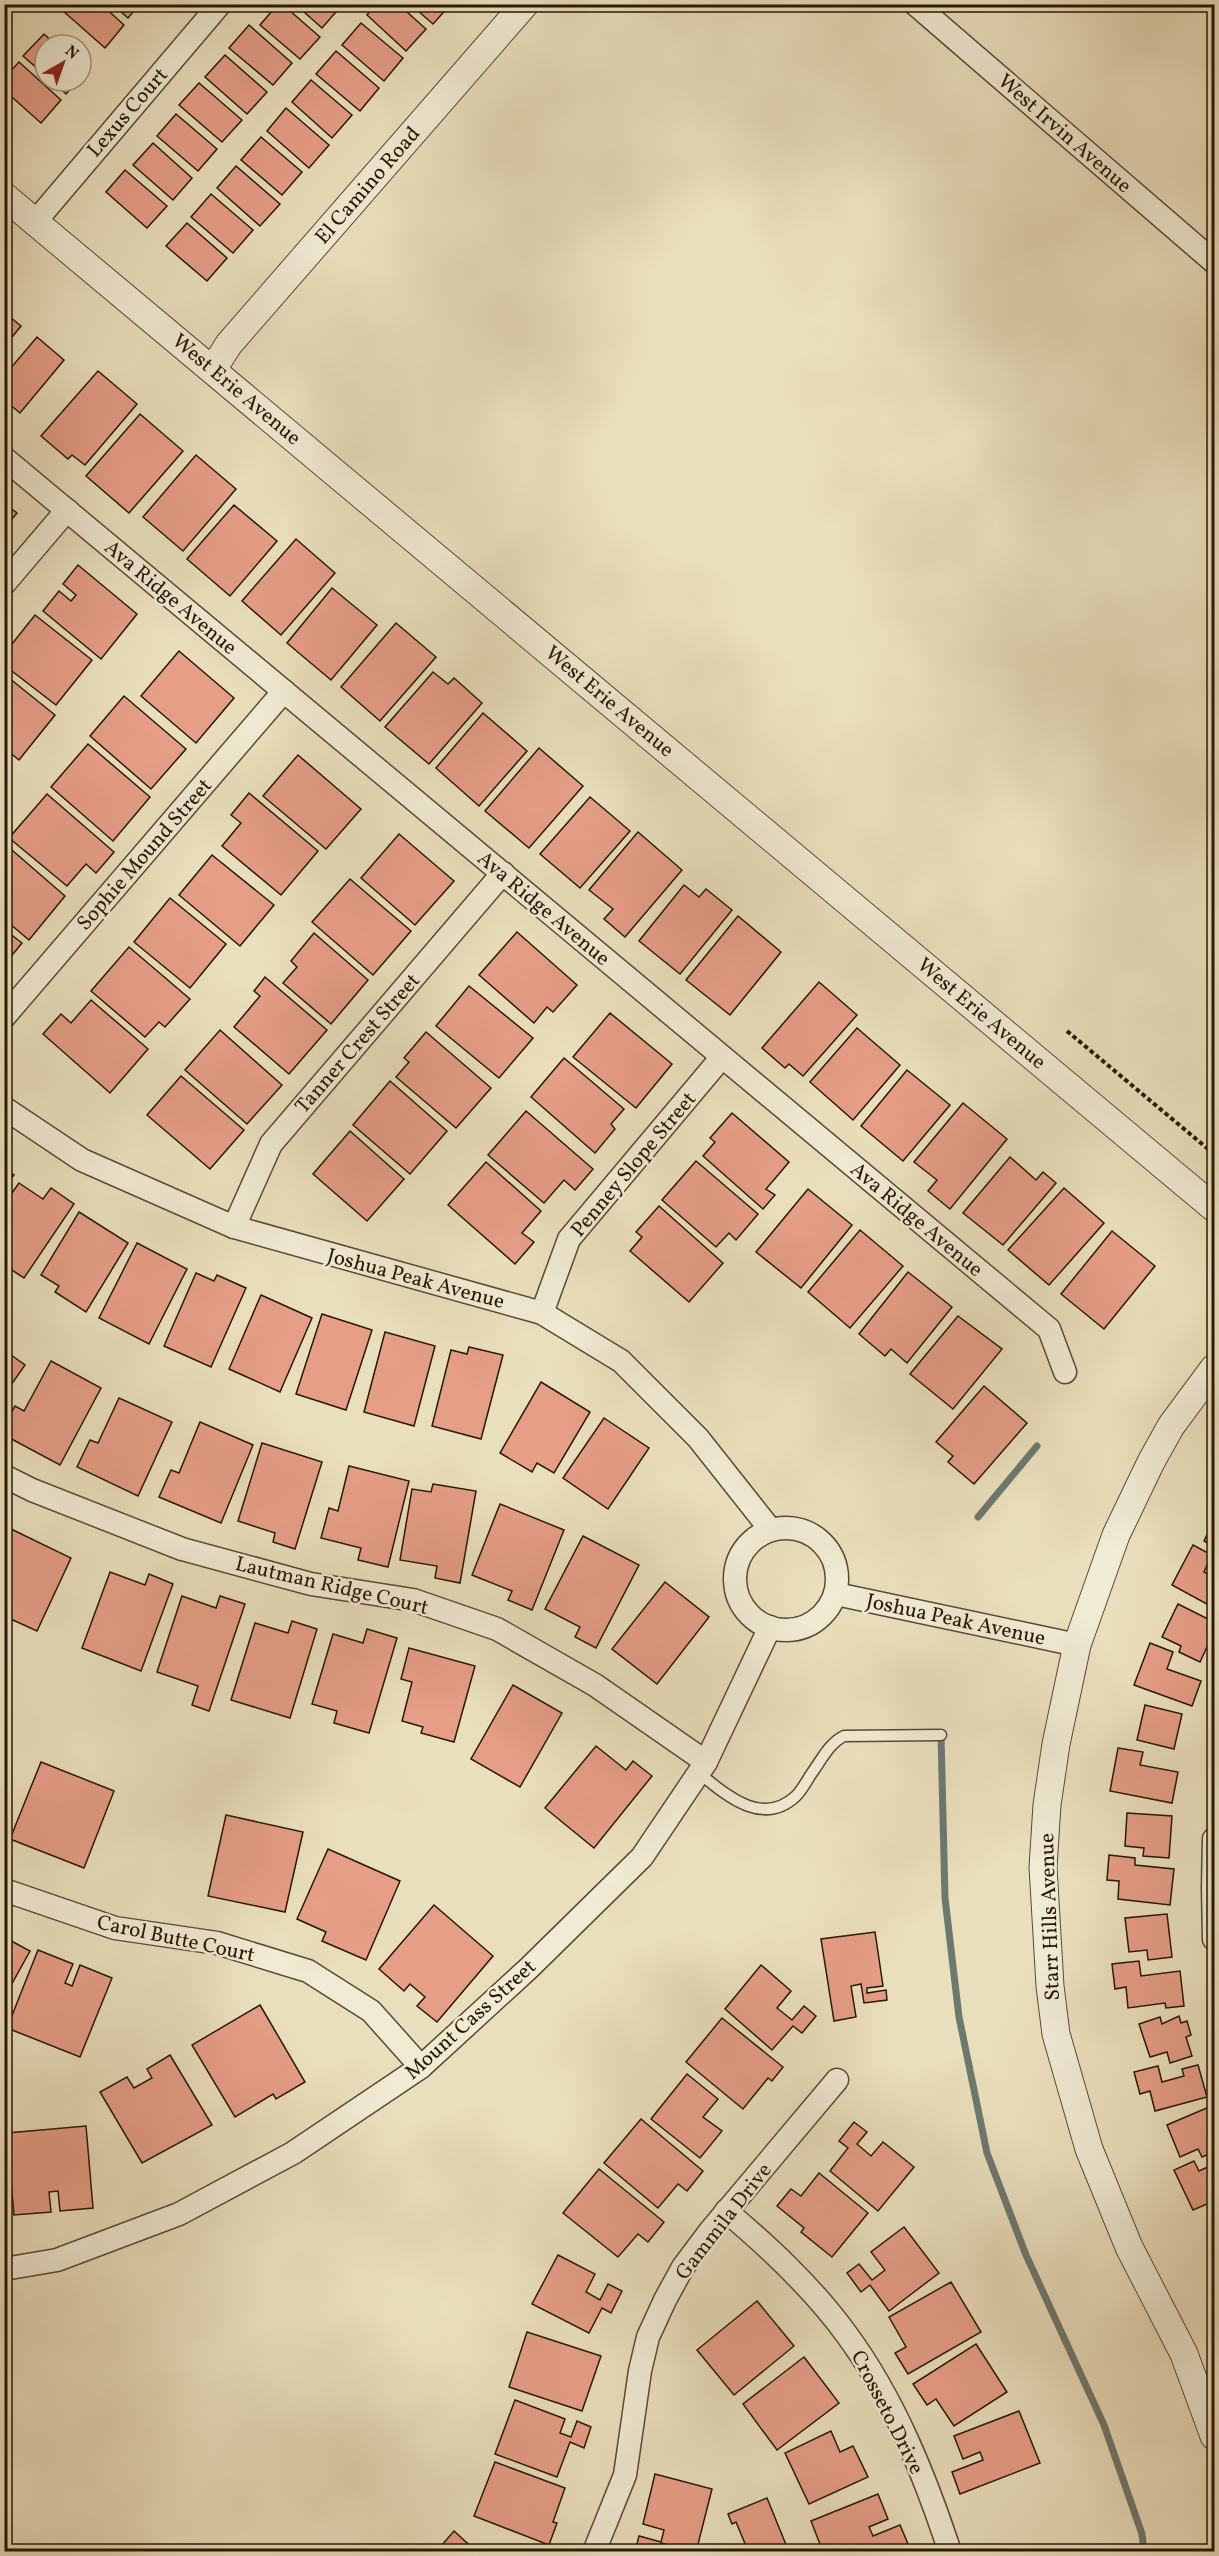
<svg xmlns="http://www.w3.org/2000/svg" width="1219" height="2556" viewBox="0 0 1219 2556" font-family="Vollkorn,serif">
	<rect width="100%" height="100%" fill="#eadfbd"/>
	<filter id="stains"><feTurbulence type="fractalNoise" baseFrequency=".00333" numOctaves="4"/><feColorMatrix values="0 0 0 0 .2 0 0 0 0 .09 0 0 0 0 .02 0 0 0 .5 -.17"/></filter>
	<radialGradient id="worn" r=".72"><stop offset=".6" stop-color="#630" stop-opacity="0"/><stop offset="1" stop-color="#630" stop-opacity=".3"/></radialGradient>
	<g fill="none" stroke-linecap="round" stroke-linejoin="round">
		<g stroke="#6d7970" stroke-width="7">
			<polyline points="978,1517 1037,1446"/>
			<polyline points="941,1735 945,1898 959,2017 987,2153 1026,2255 1104,2425 1142,2534 1144,2552"/>
		</g>
	</g>
	<g fill="#e69e87" stroke="#271802" stroke-width="1.5">
		<polygon points="68,4 101,4 124,25 105,48 63,11"/>
		<polygon points="112,4 140,4 128,18"/>
		<polygon points="278,4 282,4 320,37 300,59 260,25"/>
		<polygon points="295,4 341,4 342,5 322,28"/>
		<polygon points="376,4 398,4 426,29 406,51 367,15"/>
		<polygon points="410,4 451,4 433,24"/>
		<polygon points="361,23 403,58 384,81 342,45"/>
		<polygon points="249,25 292,63 273,85 229,48"/>
		<polygon points="44,34 56,45 45,45 45,75 23,56"/>
		<polygon points="336,51 379,88 360,111 316,74"/>
		<polygon points="225,55 267,92 247,114 205,77"/>
		<polygon points="19,62 61,100 41,123 4,90 4,78"/>
		<polygon points="311,80 352,115 332,138 292,102"/>
		<polygon points="52,81 78,81 66,94"/>
		<polygon points="199,83 242,120 222,142 179,105"/>
		<polygon points="286,108 329,145 309,168 267,131"/>
		<polygon points="176,114 217,149 198,171 157,136"/>
		<polygon points="261,137 302,172 282,195 241,160"/>
		<polygon points="153,143 192,178 173,200 133,165"/>
		<polygon points="236,166 280,204 260,226 217,188"/>
		<polygon points="125,170 167,206 147,228 106,192"/>
		<polygon points="211,194 253,230 233,253 191,217"/>
		<polygon points="187,223 227,258 207,281 166,246"/>
		<polygon points="4,312 21,326 4,347"/>
		<polygon points="37,337 64,360 20,413 4,400 4,376"/>
		<polygon points="98,371 137,404 85,465 72,455 68,459 41,436"/>
		<polygon points="140,414 183,451 129,513 86,476"/>
		<polygon points="196,455 236,489 183,551 143,517"/>
		<polygon points="4,503 17,513 4,528"/>
		<polygon points="234,505 277,541 230,596 187,559"/>
		<polygon points="296,539 335,573 281,635 242,601"/>
		<polygon points="78,565 137,614 101,659 43,611 59,591 71,601 76,595 63,584"/>
		<polygon points="332,588 377,625 331,680 287,643"/>
		<polygon points="35,615 92,660 56,705 4,665 4,654"/>
		<polygon points="396,623 436,657 380,721 341,687"/>
		<polygon points="179,651 234,698 196,743 141,696"/>
		<polygon points="433,672 448,684 454,678 482,703 429,764 385,727"/>
		<polygon points="4,674 55,715 19,760 4,748"/>
		<polygon points="124,696 186,749 151,789 90,736"/>
		<polygon points="483,713 527,751 479,806 436,768"/>
		<polygon points="88,744 150,797 113,841 51,787"/>
		<polygon points="539,748 583,786 529,848 485,811"/>
		<polygon points="298,755 361,809 326,849 263,796"/>
		<polygon points="249,793 318,851 281,895 222,846 241,823 231,815"/>
		<polygon points="47,794 114,852 96,873 86,864 67,886 9,838"/>
		<polygon points="590,797 630,831 580,888 540,854"/>
		<polygon points="638,832 682,870 625,937 604,919 613,909 589,890"/>
		<polygon points="399,834 454,881 415,925 361,878"/>
		<polygon points="5,844 65,896 29,940 4,919"/>
		<polygon points="212,855 274,905 240,946 179,895"/>
		<polygon points="350,879 411,931 373,975 312,922"/>
		<polygon points="684,885 699,897 706,889 732,910 680,974 639,941"/>
		<polygon points="170,898 226,944 190,988 134,942"/>
		<polygon points="738,916 781,952 730,1015 686,980"/>
		<polygon points="4,929 22,943 4,965"/>
		<polygon points="517,932 577,985 553,1012 547,1007 534,1023 479,975"/>
		<polygon points="314,933 368,980 331,1024 283,983 297,967 291,961"/>
		<polygon points="129,947 190,999 165,1027 159,1022 145,1037 91,991"/>
		<polygon points="265,977 327,1030 289,1074 234,1027 260,996 254,991"/>
		<polygon points="819,982 857,1015 803,1076 789,1064 785,1068 762,1048"/>
		<polygon points="469,986 533,1038 499,1078 436,1026"/>
		<polygon points="91,1000 148,1049 110,1093 43,1034 61,1014 71,1023"/>
		<polygon points="610,1013 672,1064 636,1108 573,1057"/>
		<polygon points="857,1028 900,1065 853,1120 810,1082"/>
		<polygon points="220,1030 282,1085 247,1124 185,1070"/>
		<polygon points="426,1032 491,1088 456,1128 396,1077 409,1062 404,1058"/>
		<polygon points="564,1058 624,1109 611,1124 615,1129 595,1153 531,1097"/>
		<polygon points="907,1070 950,1105 903,1161 861,1126"/>
		<polygon points="181,1076 244,1130 210,1169 147,1115"/>
		<polygon points="390,1081 447,1131 410,1174 353,1125"/>
		<polygon points="963,1103 1007,1139 950,1209 928,1191 937,1180 914,1162"/>
		<polygon points="526,1111 593,1169 575,1190 564,1180 544,1203 488,1155"/>
		<polygon points="732,1113 789,1162 766,1189 775,1195 763,1209 703,1156 715,1142 710,1138"/>
		<polygon points="350,1131 404,1179 367,1221 313,1174"/>
		<polygon points="1010,1157 1036,1180 1043,1172 1056,1183 1003,1245 963,1213"/>
		<polygon points="696,1161 758,1214 736,1240 729,1233 716,1247 662,1200"/>
		<polygon points="486,1162 541,1211 522,1233 534,1242 515,1264 448,1205"/>
		<polygon points="4,1168 14,1175 4,1187"/>
		<polygon points="19,1183 43,1199 51,1188 74,1204 24,1278 4,1265 4,1204"/>
		<polygon points="1064,1188 1104,1223 1049,1285 1008,1250"/>
		<polygon points="808,1189 852,1225 801,1288 756,1252"/>
		<polygon points="659,1206 723,1263 689,1302 630,1251 642,1237 636,1232"/>
		<polygon points="79,1212 128,1243 86,1312 55,1292 59,1286 41,1275"/>
		<polygon points="860,1230 903,1266 850,1328 808,1292"/>
		<polygon points="1112,1231 1155,1266 1104,1329 1061,1294"/>
		<polygon points="137,1243 187,1269 149,1344 99,1318"/>
		<polygon points="908,1272 952,1307 907,1363 891,1349 885,1356 859,1334"/>
		<polygon points="196,1273 214,1281 217,1275 246,1288 211,1367 164,1346"/>
		<polygon points="261,1295 312,1318 280,1392 229,1369"/>
		<polygon points="322,1314 372,1330 346,1410 296,1394"/>
		<polygon points="958,1316 1002,1349 953,1409 910,1374"/>
		<polygon points="385,1332 435,1346 414,1426 364,1412"/>
		<polygon points="469,1347 503,1355 481,1439 432,1426 451,1350 467,1354"/>
		<polygon points="4,1350 25,1365 4,1395"/>
		<polygon points="51,1361 101,1388 60,1465 4,1435 4,1425 15,1406 24,1411"/>
		<polygon points="541,1382 590,1412 554,1473 537,1463 532,1472 500,1453"/>
		<polygon points="984,1386 1027,1423 974,1484 948,1462 953,1456 936,1442"/>
		<polygon points="119,1398 172,1422 138,1496 77,1467 90,1440 98,1443"/>
		<polygon points="604,1418 649,1448 608,1509 563,1478"/>
		<polygon points="200,1422 253,1445 221,1523 159,1497 171,1470 179,1473"/>
		<polygon points="262,1443 322,1462 295,1549 273,1542 275,1533 238,1521"/>
		<polygon points="349,1466 409,1481 388,1567 358,1560 361,1548 321,1538 329,1508 338,1511"/>
		<polygon points="433,1484 476,1491 460,1583 435,1578 437,1566 400,1560 412,1489 431,1492"/>
		<polygon points="500,1504 564,1530 532,1610 508,1600 512,1591 472,1575"/>
		<polygon points="1214,1520 1214,1547 1204,1541"/>
		<polygon points="9,1528 71,1558 37,1631 4,1616 4,1565 7,1561 4,1560 4,1537"/>
		<polygon points="583,1536 639,1565 596,1648 575,1637 580,1627 545,1609"/>
		<polygon points="1193,1545 1212,1555 1204,1572 1214,1578 1214,1608 1172,1585"/>
		<polygon points="110,1572 145,1585 149,1574 173,1584 141,1671 82,1648"/>
		<polygon points="665,1582 709,1617 657,1684 612,1649"/>
		<polygon points="182,1596 216,1608 220,1596 245,1604 209,1711 192,1705 198,1686 157,1672"/>
		<polygon points="1178,1604 1214,1622 1214,1632 1200,1662 1179,1652 1181,1646 1162,1637"/>
		<polygon points="292,1621 317,1629 290,1718 231,1700 255,1623 288,1633"/>
		<polygon points="367,1629 397,1638 369,1733 334,1723 337,1711 312,1704 333,1634 363,1643"/>
		<polygon points="1150,1643 1173,1652 1167,1669 1201,1681 1192,1706 1134,1685"/>
		<polygon points="409,1648 475,1666 454,1742 421,1733 423,1727 402,1721 412,1682 401,1679"/>
		<polygon points="513,1685 562,1713 520,1787 471,1759"/>
		<polygon points="1145,1705 1182,1714 1174,1749 1137,1740"/>
		<polygon points="596,1746 626,1770 633,1761 652,1776 594,1848 545,1808"/>
		<polygon points="1118,1748 1143,1752 1140,1765 1178,1772 1172,1803 1110,1791"/>
		<polygon points="41,1762 114,1791 84,1868 10,1839"/>
		<polygon points="1127,1813 1172,1816 1169,1858 1143,1856 1144,1848 1125,1846"/>
		<polygon points="226,1815 303,1832 285,1912 208,1896"/>
		<polygon points="328,1849 400,1881 366,1960 322,1941 326,1932 297,1919"/>
		<polygon points="1109,1855 1135,1858 1135,1865 1174,1869 1170,1905 1118,1899 1119,1881 1107,1880"/>
		<polygon points="434,1905 493,1956 437,2022 417,2006 425,1997 410,1984 404,1991 379,1969"/>
		<polygon points="1167,1914 1172,1957 1148,1960 1147,1950 1129,1952 1125,1918"/>
		<polygon points="875,1932 883,1986 867,1988 867,1993 886,1990 887,2000 864,2003 861,1984 851,1986 856,2017 834,2021 821,1939"/>
		<polygon points="4,1937 30,1951 4,1998"/>
		<polygon points="38,1950 73,1964 65,1983 72,1986 80,1965 112,1978 80,2057 7,2028"/>
		<polygon points="1139,1961 1141,1976 1180,1971 1184,2006 1166,2008 1165,2003 1128,2008 1126,1987 1115,1989 1112,1964"/>
		<polygon points="761,1965 791,1991 777,2008 792,2020 804,2006 816,2016 802,2033 793,2026 772,2050 725,2009"/>
		<polygon points="260,2005 305,2082 276,2099 273,2094 235,2117 192,2045"/>
		<polygon points="1179,2016 1181,2023 1187,2021 1191,2035 1186,2037 1192,2056 1170,2063 1167,2052 1150,2057 1139,2024 1160,2017 1162,2024"/>
		<polygon points="722,2018 783,2067 772,2081 768,2078 743,2109 686,2062"/>
		<polygon points="170,2055 212,2125 142,2163 100,2092 127,2077 134,2088 152,2078 147,2069"/>
		<polygon points="1198,2065 1207,2097 1155,2111 1150,2091 1140,2094 1134,2072 1158,2066 1162,2082 1184,2076 1182,2069"/>
		<polygon points="687,2074 718,2099 703,2117 722,2131 700,2158 651,2119"/>
		<polygon points="1209,2107 1214,2120 1214,2152 1202,2157 1198,2149 1180,2157 1167,2125"/>
		<polygon points="641,2119 703,2171 687,2191 678,2184 658,2208 604,2163"/>
		<polygon points="854,2122 867,2132 857,2144 871,2156 883,2142 914,2167 878,2211 830,2171 848,2148 839,2141"/>
		<polygon points="86,2126 93,2208 60,2211 58,2191 49,2192 51,2212 14,2215 7,2133"/>
		<polygon points="1194,2161 1199,2171 1214,2164 1214,2201 1193,2210 1174,2170"/>
		<polygon points="599,2169 664,2222 648,2242 638,2234 618,2257 563,2213"/>
		<polygon points="819,2173 868,2213 832,2257 801,2232 804,2228 777,2206 791,2189 801,2196"/>
		<polygon points="904,2227 939,2273 889,2311 870,2285 861,2292 847,2273 859,2264 872,2280 885,2270 871,2252"/>
		<polygon points="558,2255 595,2274 586,2292 600,2300 608,2284 622,2291 611,2313 602,2308 589,2333 532,2304"/>
		<polygon points="951,2282 981,2332 908,2374 895,2353 906,2347 889,2317"/>
		<polygon points="757,2301 794,2346 734,2395 697,2350"/>
		<polygon points="527,2332 601,2356 582,2411 509,2387"/>
		<polygon points="976,2344 1007,2392 954,2426 936,2399 927,2405 913,2384"/>
		<polygon points="804,2357 839,2403 777,2450 743,2404"/>
		<polygon points="515,2400 565,2419 560,2433 571,2437 577,2421 591,2427 584,2448 570,2442 557,2477 495,2454"/>
		<polygon points="1019,2411 1040,2463 960,2494 952,2472 983,2460 980,2452 963,2459 954,2436"/>
		<polygon points="831,2431 840,2452 853,2446 868,2477 809,2504 785,2453"/>
		<polygon points="495,2462 565,2488 553,2522 557,2523 549,2545 474,2516"/>
		<polygon points="655,2474 712,2489 696,2552 661,2543 659,2552 635,2552 639,2536 661,2542 664,2530 643,2524"/>
		<polygon points="878,2494 888,2519 869,2527 873,2536 900,2525 908,2544 889,2552 823,2552 811,2521"/>
		<polygon points="767,2498 789,2552 732,2552 746,2546 736,2522 732,2524 728,2514"/>
		<polygon points="454,2531 477,2552 436,2552"/>
	</g>
	<g fill="none" stroke-linecap="round" stroke-linejoin="round">
		<g stroke="#584a31" stroke-width="13">
			<path id="service" d="M 699,1773 C 725,1794 762,1828 796,1796 C 803,1789 808,1778 814,1770 C 823,1757 830,1743 844,1736 L 941,1735"/>
		</g>
		<g stroke="#584a31" stroke-width="25">
			<g id="minor">
				<polyline points="915,4 1214,262"/>
				<polyline points="35,222 220,4"/>
				<polyline points="4,458 1049,1329 1065,1372"/>
				<polyline points="4,584 67,510"/>
				<polyline points="4,1017 284,691"/>
				<polyline points="4,1108 82,1160 234,1227 542,1313 621,1361 698,1438 770,1529"/>
				<polyline points="234,1227 271,1144 503,873"/>
				<polyline points="542,1313 569,1239 722,1057"/>
				<polyline points="4,1476 32,1490 182,1549 311,1584 413,1600 497,1629 595,1685 706,1762"/>
				<circle cx="786" cy="1579" r="51"/>
				<polyline points="836,1594 1077,1645"/>
				<polyline points="1214,1839 1213,1888 1214,1939"/>
				<polyline points="4,1890 115,1928 217,1943 308,1971 371,2011 421,2067"/>
				<path d="M 726,2211 C 770,2248 813,2288 847,2335 C 894,2399 925,2476 950,2552"/>
				<polyline points="4,2269 57,2260 179,2214 293,2153 421,2067 529,1968 642,1857 706,1762 770,1627"/>
				<polyline points="594,2552 625,2475 640,2371 648,2337 665,2300 683,2267 710,2231 837,2080"/>
			</g>
		</g>
		<g stroke="#584a31" stroke-width="29">
			<g id="tertiary">
				<polyline points="4,196 1214,1208"/>
				<polyline points="213,369 229,344 525,4"/>
				<polyline points="1214,1368 1171,1426 1151,1462 1116,1535 1077,1645 1056,1744 1047,1805 1043,1867 1050,1986 1056,2034 1089,2149 1129,2247 1184,2354 1214,2436"/>
			</g>
		</g>
		<polyline stroke="#271802" stroke-width="4" stroke-dasharray="4.5 3" stroke-linecap="butt" points="1067,1031 1214,1154"/>
		<use href="#service" stroke="#f1ead4" stroke-width="10"/>
		<use href="#minor" stroke="#f1ead4" stroke-width="22"/>
		<use href="#tertiary" stroke="#f1ead4" stroke-width="27"/>
	</g>
	<g text-anchor="middle" stroke-width="5" stroke-linejoin="round" paint-order="stroke">
		<g font-size="21" fill="#271802" stroke="#f1ead4">
			<text transform="translate(127 112) rotate(-49)" y="7">Lexus Court</text>
			<text transform="translate(1065 133) rotate(41)" y="7">West Irvin Avenue</text>
			<text transform="translate(367 185) rotate(-49)" y="7">El Camino Road</text>
			<text transform="translate(237 389) rotate(40)" y="7">West Erie Avenue</text>
			<text transform="translate(171 597) rotate(40)" y="7">Ava Ridge Avenue</text>
			<text transform="translate(610 701) rotate(40)" y="7">West Erie Avenue</text>
			<text transform="translate(144 854) rotate(-49)" y="7">Sophie Mound Street</text>
			<text transform="translate(544 908) rotate(40)" y="7">Ava Ridge Avenue</text>
			<text transform="translate(982 1013) rotate(40)" y="7">West Erie Avenue</text>
			<text transform="translate(357 1043) rotate(-49)" y="7">Tanner Crest Street</text>
			<text transform="translate(633 1164) rotate(-50)" y="7">Penney Slope Street</text>
			<text transform="translate(917 1219) rotate(40)" y="7">Ava Ridge Avenue</text>
			<text transform="translate(416 1278) rotate(15)" y="7">Joshua Peak Avenue</text>
			<text transform="translate(332 1585) rotate(13)" y="7">Lautman Ridge Court</text>
			<text transform="translate(956 1619) rotate(12)" y="7">Joshua Peak Avenue</text>
			<text transform="translate(1049 1917) rotate(-92)" y="7">Starr Hills Avenue</text>
			<text transform="translate(176 1938) rotate(12)" y="7">Carol Butte Court</text>
			<text transform="translate(470 2019) rotate(-42)" y="7">Mount Cass Street</text>
			<text transform="translate(723 2221) rotate(-52)" y="7">Gammila Drive</text>
			<text transform="translate(888 2412) rotate(63)" y="7">Crosseto Drive</text>
		</g>
	</g>
	<rect width="1219" height="2556" fill="none" stroke="#eadfbd" stroke-width="24"/>
	<rect x="6" y="6" width="1207" height="2544" fill="none" stroke="#271802" stroke-width="3"/>
	<rect x="12" y="12" width="1195" height="2532" fill="none" stroke="#271802" stroke-width="1.5"/>
	<g transform="translate(63 63) rotate(40)"><circle r="28" fill="#f1ead4" stroke="#a09680" stroke-width="1.5"/>
	<path d="M0-4.5L10 22L0 15L-10 22Z" fill="#8f2418"/>
	<text y="-9" font-size="16" font-weight="bold" text-anchor="middle" fill="#271802">N</text>
	</g>
	<rect width="100%" height="100%" filter="url(#stains)"/>
	<rect width="100%" height="100%" fill="url(#worn)"/>
</svg>
